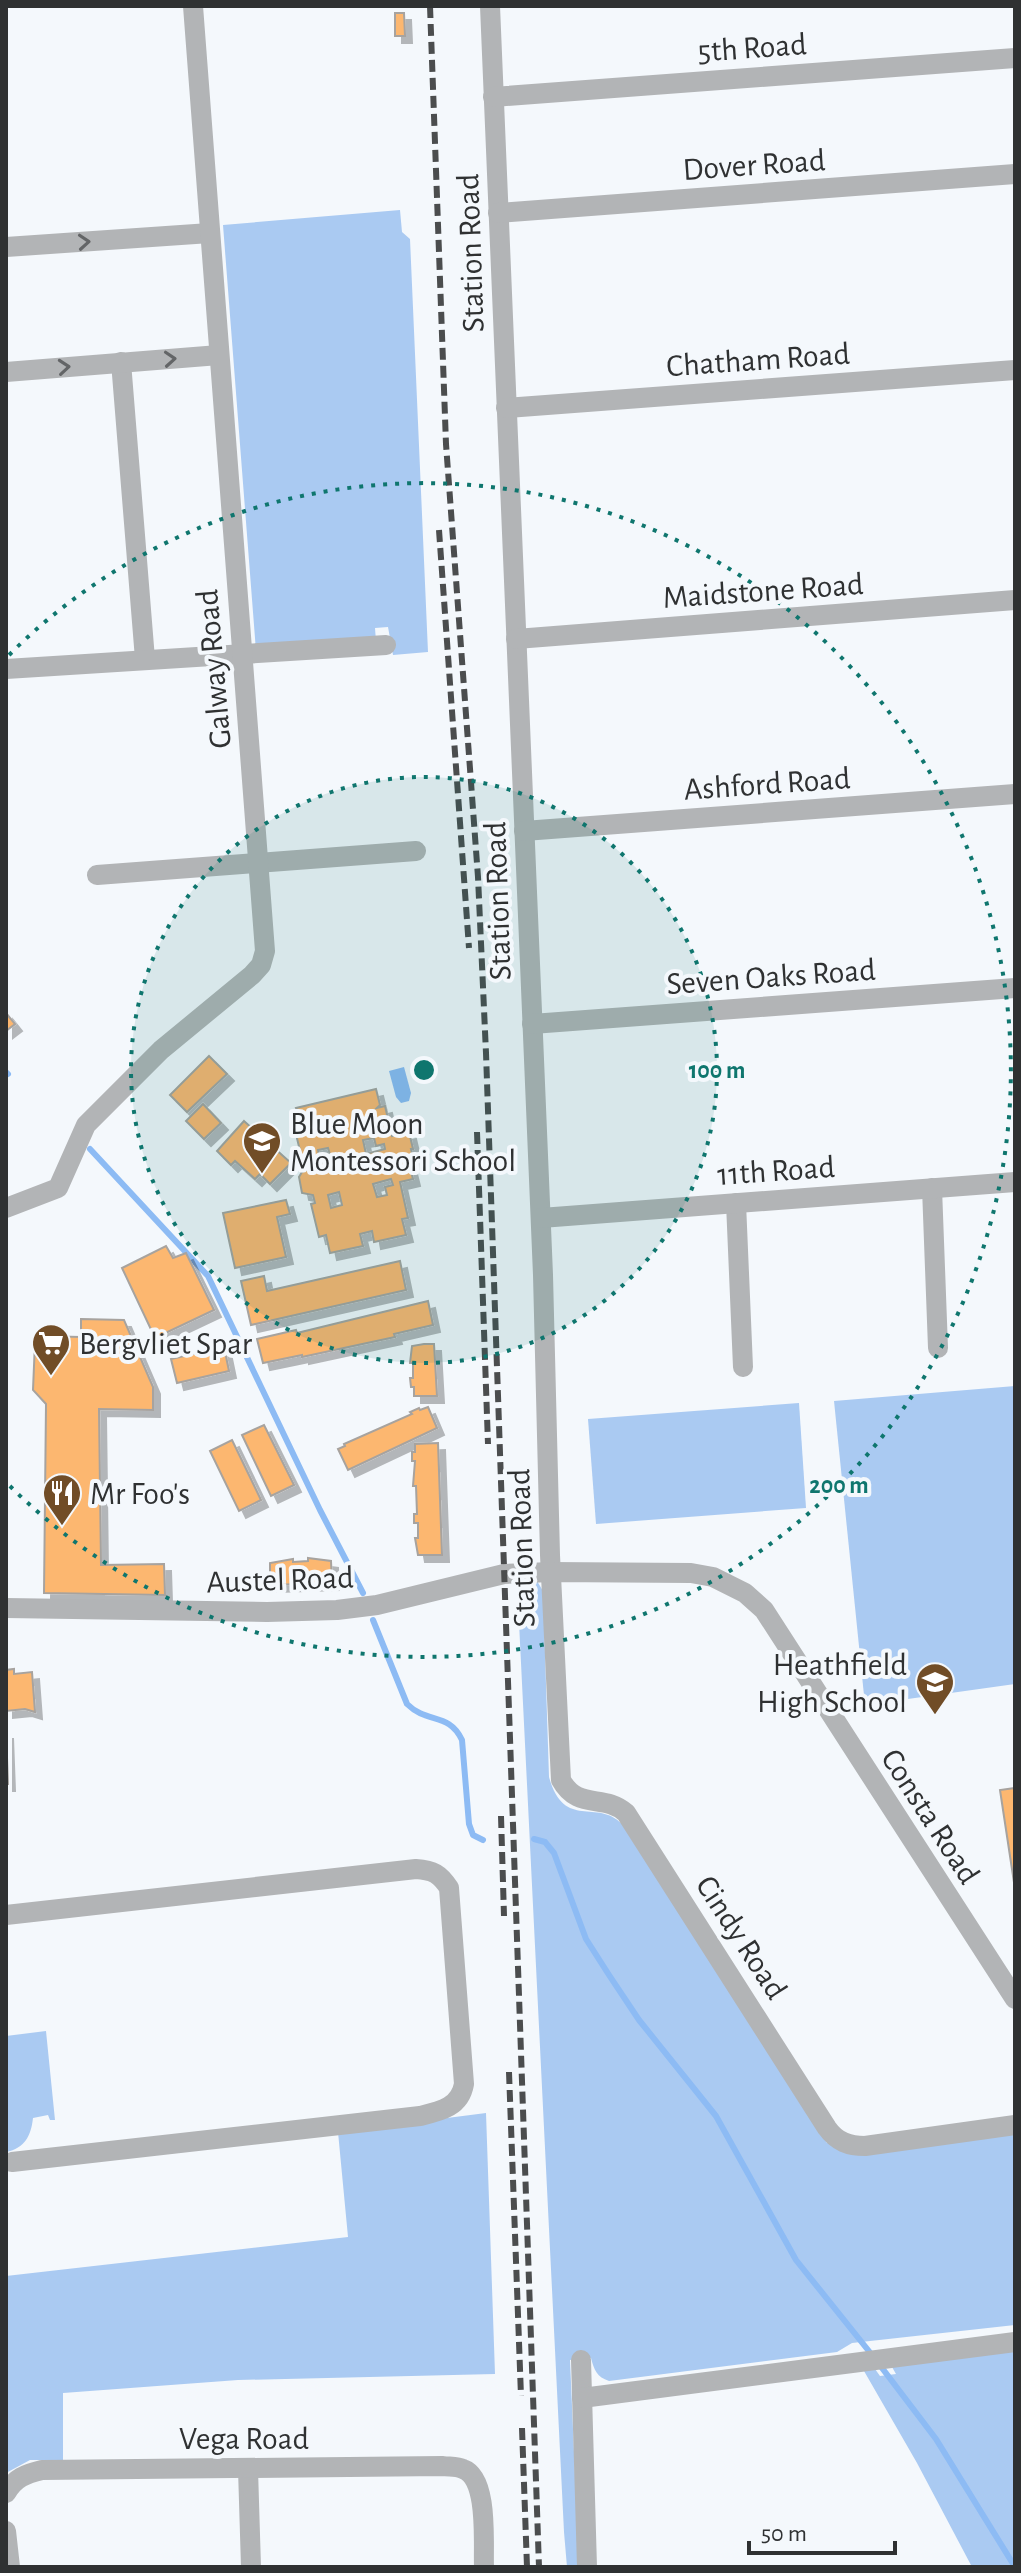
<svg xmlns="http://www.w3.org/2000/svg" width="1021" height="2573" viewBox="0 0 1021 2573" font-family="'Alegreya Sans',sans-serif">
	<defs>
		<filter id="shadow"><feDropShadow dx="7" dy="7" stdDeviation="0" flood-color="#0004"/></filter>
	</defs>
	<rect width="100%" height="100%" fill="#f4f8fc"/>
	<g fill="#aacaf2">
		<polygon points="400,210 402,232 410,239 428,652 393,655 388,627 375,628 376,641 256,651 223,225"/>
		<polygon points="1015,1386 1015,1684 865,1705 834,1401"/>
		<polygon points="799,1403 806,1508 596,1524 588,1419"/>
		<path d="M 537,1581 L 543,1591 L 549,1777 C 564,1831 597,1798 622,1824 L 827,2143 L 1015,2134 L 1015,2325 L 852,2343 L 837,2352 L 609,2381 C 597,2377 594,2370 591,2358 L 570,2360 L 579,2567 L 567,2567 L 564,2532 L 517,1582 Z"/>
		<path d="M 46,2031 L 55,2120 L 50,2120 L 48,2115 L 33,2118 C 31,2136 25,2148 6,2152 L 6,2036 Z"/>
		<polygon points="486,2113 495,2374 238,2380 63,2393 63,2460 30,2460 6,2473 6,2276 348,2237 338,2132"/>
		<polygon points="1015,2351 1015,2567 972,2567 917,2463 864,2371 875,2369 880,2376 896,2374 892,2367"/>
	</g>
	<polygon fill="#8dbbf4" points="404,1067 411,1093 409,1101 401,1103 396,1097 389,1071"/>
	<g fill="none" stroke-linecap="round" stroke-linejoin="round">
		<g stroke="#8dbbf4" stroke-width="6">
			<polyline points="6,1072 8,1074"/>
			<polyline points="90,1149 208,1276 320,1510 363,1593"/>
			<path d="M 373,1620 L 407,1704 C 427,1724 449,1712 462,1740 L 469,1824 L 473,1835 L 483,1840"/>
			<polyline points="534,1839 545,1842 554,1853 586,1939 609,1975 639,2020 716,2116 796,2260 872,2355"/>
			<polyline points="879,2364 936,2439 1015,2567"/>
		</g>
	</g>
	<g fill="#fcb76f" stroke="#a7a39f" stroke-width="2" fill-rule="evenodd" filter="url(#shadow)">
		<polygon points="395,13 404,13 405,36 395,36"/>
		<polygon points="6,1013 15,1024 6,1031"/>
		<polygon points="209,1056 227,1074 187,1112 170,1095"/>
		<path d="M 376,1089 L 380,1105 L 377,1108 L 385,1106 L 392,1136 L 409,1132 L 413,1149 L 411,1149 L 414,1162 L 409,1163 L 413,1179 L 400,1182 L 408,1218 L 402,1219 L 406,1235 L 374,1242 L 372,1231 L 360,1234 L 363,1246 L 330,1253 L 326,1235 L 319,1237 L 311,1204 L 315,1203 L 313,1195 L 302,1193 L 299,1177 L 302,1172 L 307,1170 L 305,1162 L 303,1163 L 294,1126 L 303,1124 L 296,1108 ZM 374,1138 L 376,1146 L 384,1144 L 385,1149 L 366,1154 L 363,1140 ZM 328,1148 L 332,1161 L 321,1163 L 318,1150 ZM 391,1179 L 393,1185 L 385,1187 L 387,1195 L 377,1197 L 373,1184 ZM 339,1192 L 342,1205 L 331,1208 L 328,1195 Z"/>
		<polygon points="203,1104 221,1123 204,1139 186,1121"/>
		<polygon points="244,1121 291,1163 270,1184 260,1174 255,1179 235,1161 231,1165 217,1151"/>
		<polygon points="286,1200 290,1214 277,1217 286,1257 235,1268 223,1213"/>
		<polygon points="166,1246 173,1258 186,1253 214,1310 155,1338 122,1268"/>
		<polygon points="400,1261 406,1290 251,1325 241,1281 264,1276 267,1291"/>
		<polygon points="428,1301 433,1325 394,1334 395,1337 302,1357 302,1355 263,1363 257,1339 296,1330 297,1333"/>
		<polygon points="81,1319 124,1320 153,1387 153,1410 99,1409 101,1565 164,1564 165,1595 44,1593 46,1404 33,1390 35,1342 40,1341 40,1336 81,1337"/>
		<polygon points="424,1344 434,1344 437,1396 414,1396 414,1387 411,1387 410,1378 413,1378 413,1363 410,1363 412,1346"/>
		<polygon points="224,1347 229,1371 177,1383 171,1359"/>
		<polygon points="428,1407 437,1428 348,1470 338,1449 345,1446 344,1444 412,1414 410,1412 419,1408 420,1410"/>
		<polygon points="264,1425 294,1485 271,1496 242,1435"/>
		<polygon points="232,1440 261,1500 239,1511 210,1451"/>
		<polygon points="438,1443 442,1555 418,1555 415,1538 418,1538 418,1523 414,1523 414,1514 417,1514 416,1486 413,1486 415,1461 412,1461 412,1452 415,1452 415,1444"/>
		<polygon points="308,1558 331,1561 332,1583 270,1585 270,1563 293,1559 293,1562 308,1561"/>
		<polygon points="14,1669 14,1674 32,1672 35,1712 25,1709 6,1711 6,1670"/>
		<polygon points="6,1731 8,1784 6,1784"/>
		<polygon points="1015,1788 1015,1889 1000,1790"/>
	</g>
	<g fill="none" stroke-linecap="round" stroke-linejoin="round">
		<g stroke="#b2b4b6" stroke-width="20">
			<path d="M 490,6 L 543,1275 L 550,1555 L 561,1780 C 578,1811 604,1793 626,1813 L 827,2128 C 837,2142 849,2146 865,2146 L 1015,2125"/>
			<polyline points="493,97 1015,58"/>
			<polyline points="498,213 1015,174"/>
			<polyline points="6,247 210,233"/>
			<polyline points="121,362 145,659"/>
			<polyline points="6,372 219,355"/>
			<polyline points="506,408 1015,370"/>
			<polyline points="516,639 1015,600"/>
			<polyline points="6,669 386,645"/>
			<polyline points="524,831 1015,794"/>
			<polyline points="97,875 416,851"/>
			<polyline points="532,1024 1015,988"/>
			<polyline points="932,1188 938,1348"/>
			<polyline points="736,1203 743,1367"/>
			<polyline points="6,1208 58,1188 86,1125 161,1050 252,975 261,965 265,951 193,6"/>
			<polyline points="541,1218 1015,1182"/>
			<polyline points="6,1608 267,1612 337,1610 377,1605 504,1574 551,1572 691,1573 713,1577 745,1593 764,1610 1015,1999"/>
			<path d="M 6,1915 L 416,1869 C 433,1870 440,1874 449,1888 L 464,2084 C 460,2107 441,2111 420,2116 L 12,2162"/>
			<polyline points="581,2360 587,2567"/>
			<polyline points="582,2398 1015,2342"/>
			<polyline points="248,2469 251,2567"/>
			<path d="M 6,2493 C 15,2478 25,2474 42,2470 L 443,2466 C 449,2467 457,2466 463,2469 C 489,2478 483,2544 484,2567"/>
			<polyline points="6,2531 10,2567"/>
		</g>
		<g stroke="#4b4d4e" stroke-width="6" stroke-dasharray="12 6" stroke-linecap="butt">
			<polyline points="430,6 446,444 478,877 486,1053 539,2567"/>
			<polyline points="439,530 469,948"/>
			<polyline points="477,1132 488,1444"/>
			<polyline points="501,1816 504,1916"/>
			<polyline points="509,2072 521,2396"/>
			<polyline points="522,2428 527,2567"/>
		</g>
	</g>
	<defs><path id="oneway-chevron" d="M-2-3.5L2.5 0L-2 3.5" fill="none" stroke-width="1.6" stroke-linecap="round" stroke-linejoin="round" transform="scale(2)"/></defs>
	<g stroke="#636567">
		<use href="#oneway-chevron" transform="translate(84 242) rotate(-4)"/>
		<use href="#oneway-chevron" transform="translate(170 359) rotate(-4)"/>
		<use href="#oneway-chevron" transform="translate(64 367) rotate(-5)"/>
	</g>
	<circle cx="424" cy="1070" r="293" fill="#0f766e" fill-opacity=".12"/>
	<g fill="none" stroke="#0f766e" stroke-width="4" stroke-dasharray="4 8">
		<circle cx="424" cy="1070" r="293"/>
		<path d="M9 655A587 587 0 1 1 9 1485"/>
	</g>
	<defs>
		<g id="school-pin" transform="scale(2)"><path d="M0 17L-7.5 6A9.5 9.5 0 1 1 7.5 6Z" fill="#714d27" stroke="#f4f8fc"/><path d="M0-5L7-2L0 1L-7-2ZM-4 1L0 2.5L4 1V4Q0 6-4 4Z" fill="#fff"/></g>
		<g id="supermarket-pin" transform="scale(2)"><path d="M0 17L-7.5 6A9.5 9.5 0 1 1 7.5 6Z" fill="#714d27" stroke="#f4f8fc"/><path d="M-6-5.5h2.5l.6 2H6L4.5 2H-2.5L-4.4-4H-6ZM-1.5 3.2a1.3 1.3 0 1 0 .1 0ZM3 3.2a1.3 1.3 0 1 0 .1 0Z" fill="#fff"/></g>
		<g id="restaurant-pin" transform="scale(2)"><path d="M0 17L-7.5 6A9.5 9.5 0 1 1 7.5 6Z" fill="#714d27" stroke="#f4f8fc"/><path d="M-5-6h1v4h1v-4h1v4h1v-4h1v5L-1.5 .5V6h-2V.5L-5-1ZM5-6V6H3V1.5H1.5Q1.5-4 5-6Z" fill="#fff"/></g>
	</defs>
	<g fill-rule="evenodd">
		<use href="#school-pin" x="262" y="1141"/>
		<use href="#supermarket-pin" x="51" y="1343"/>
		<use href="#restaurant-pin" x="62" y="1493"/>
		<use href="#school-pin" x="935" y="1682"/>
	</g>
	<g text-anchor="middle" stroke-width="8" stroke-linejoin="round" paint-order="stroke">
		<g font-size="32" fill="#2f3132" stroke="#f4f8fc">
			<text transform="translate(752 47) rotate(-4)" y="11">5th Road</text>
			<text transform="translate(754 164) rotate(-4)" y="11">Dover Road</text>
			<text transform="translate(470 253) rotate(-92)" y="11">Station Road</text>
			<text transform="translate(758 359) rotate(-4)" y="11">Chatham Road</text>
			<text transform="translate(763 590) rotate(-4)" y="11">Maidstone Road</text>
			<text transform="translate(213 669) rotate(-95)" y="11">Galway Road</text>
			<text transform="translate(767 783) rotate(-4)" y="11">Ashford Road</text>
			<text transform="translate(497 901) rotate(-92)" y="11">Station Road</text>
			<text transform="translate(771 976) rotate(-4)" y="11">Seven Oaks Road</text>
			<text transform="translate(776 1170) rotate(-4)" y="11">11th Road</text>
			<text transform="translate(521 1548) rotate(-92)" y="11">Station Road</text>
			<text transform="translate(280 1579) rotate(-2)" y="11">Austel Road</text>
			<text transform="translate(931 1816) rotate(57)" y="11">Consta Road</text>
			<text transform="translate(742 1937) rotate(57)" y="11">Cindy Road</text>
			<text x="244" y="2449">Vega Road</text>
		</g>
		<g font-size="32" fill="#2f3132" stroke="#f4f8fc" text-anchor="start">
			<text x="290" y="1134">Blue Moon<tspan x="290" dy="37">Montessori School</tspan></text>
			<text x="79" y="1354">Bergvliet Spar</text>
			<text x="90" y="1504">Mr Foo's</text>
			<text x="907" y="1675" text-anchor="end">Heathfield<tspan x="907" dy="37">High School</tspan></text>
		</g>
	</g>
	<circle cx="424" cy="1070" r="12" fill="#0f766e" stroke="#f4f8fc" stroke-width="4"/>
	<g font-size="24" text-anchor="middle" font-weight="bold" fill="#0f766e" stroke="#f4f8fc" stroke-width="8" stroke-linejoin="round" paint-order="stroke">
		<text x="717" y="1078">100 m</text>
		<text x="839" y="1493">200 m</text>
	</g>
	<rect width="1021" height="2573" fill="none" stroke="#2f3132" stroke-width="16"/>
	<path d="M749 2541v12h146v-12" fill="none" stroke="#2f3132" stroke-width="4"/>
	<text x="761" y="2541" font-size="24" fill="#2f3132" stroke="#f4f8fc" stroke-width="6" paint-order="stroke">50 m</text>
</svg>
